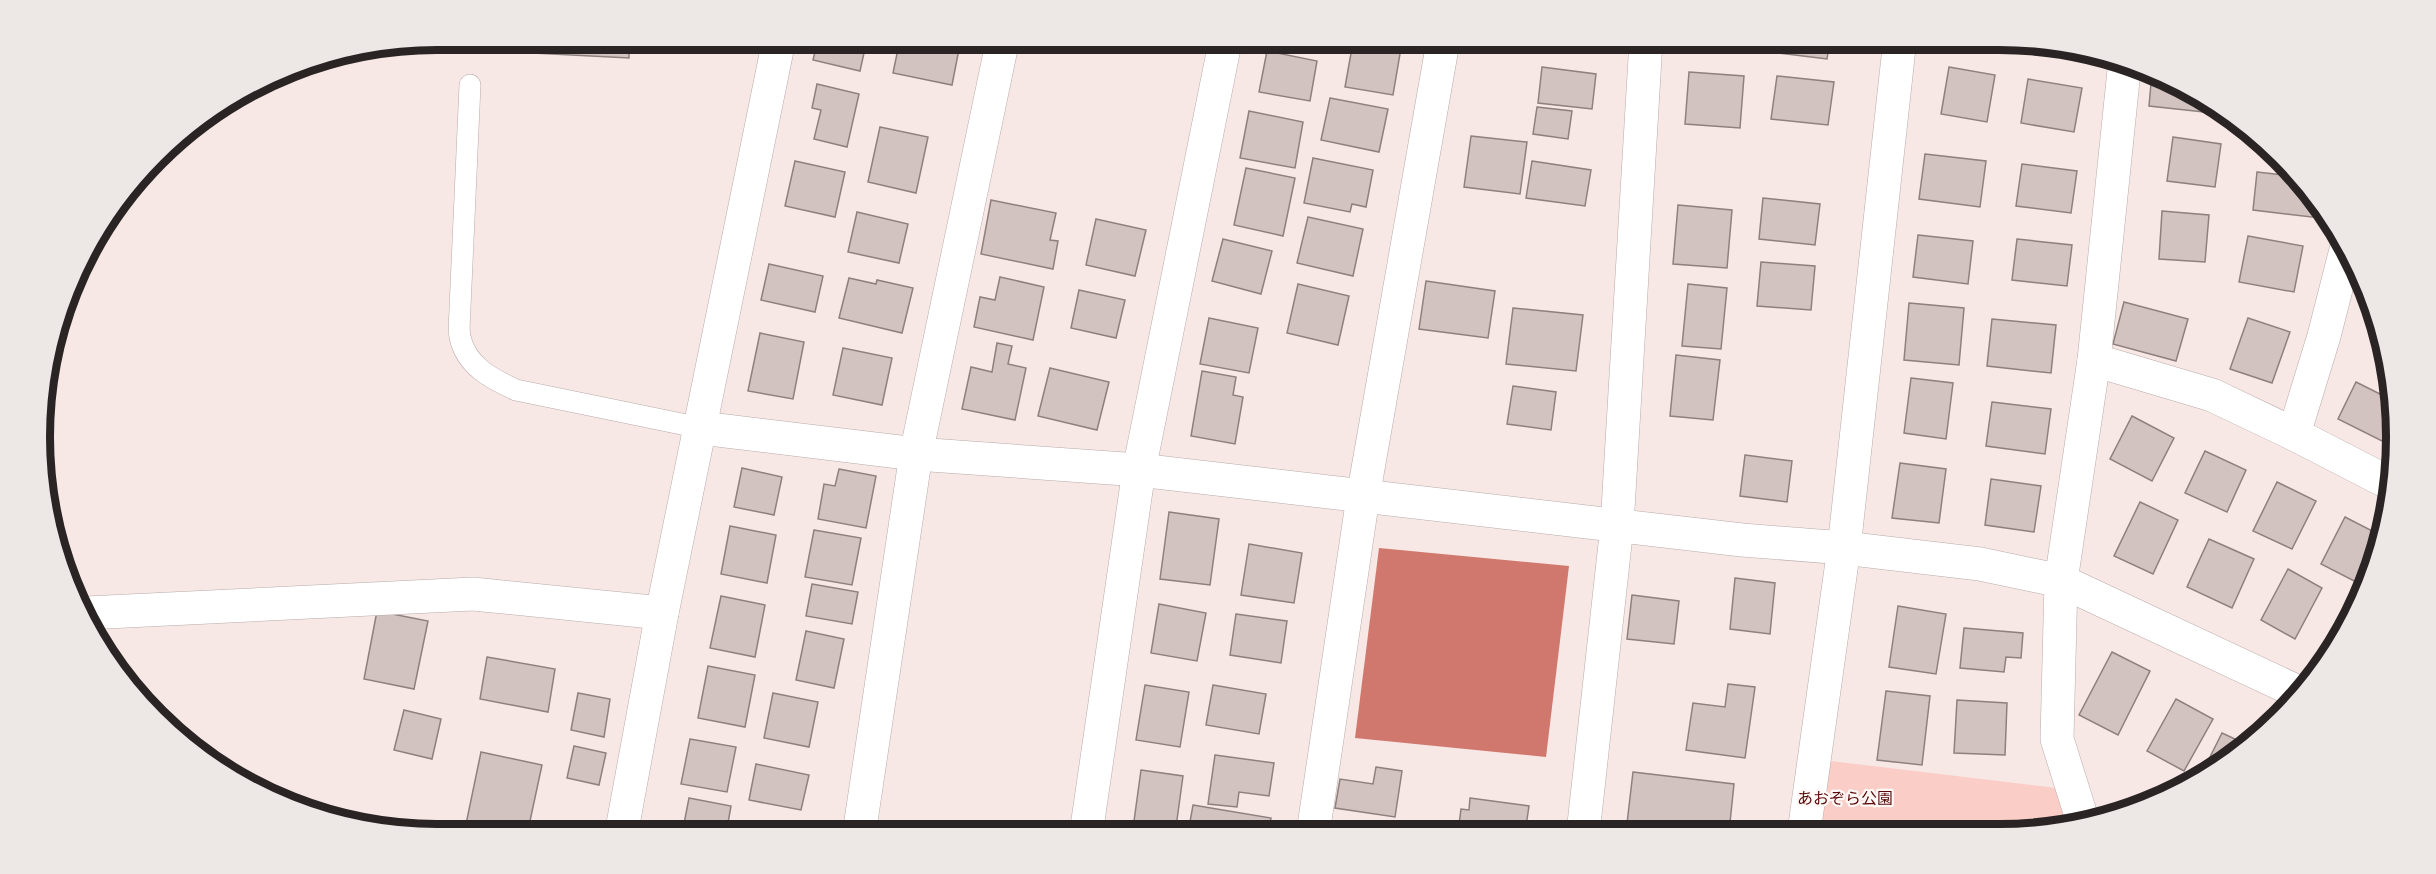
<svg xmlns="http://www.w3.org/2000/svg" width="2436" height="874" viewBox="0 0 2436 874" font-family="'Source Sans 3','Noto Sans JP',sans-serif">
	<rect width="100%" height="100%" fill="#f7e8e6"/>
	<polygon fill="#facec7" points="1814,759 2073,790 2083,822 2051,832 1804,832"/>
	<polygon fill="#d0786d" points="1379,548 1569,566 1546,757 1355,738"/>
	<g fill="#d2c3c1" stroke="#8d807e" stroke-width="1.5">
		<polygon points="1780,40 1830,40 1827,59 1778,53"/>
		<polygon points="1548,41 1602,41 1601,52 1547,47"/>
		<polygon points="1353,42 1402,42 1393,95 1345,87"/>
		<polygon points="817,44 866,44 860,71 813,60"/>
		<polygon points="899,44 960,44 952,85 893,73"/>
		<polygon points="629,45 629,58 397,46"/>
		<polygon points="1267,51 1317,61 1310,101 1259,92"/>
		<polygon points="1542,67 1596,74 1592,109 1538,103"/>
		<polygon points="1949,67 1995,75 1987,122 1941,114"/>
		<polygon points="1689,72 1744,76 1740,128 1685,124"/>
		<polygon points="2152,72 2175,80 2223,110 2222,114 2149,106"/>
		<polygon points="1777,76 1834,82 1828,125 1771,119"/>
		<polygon points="2028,79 2082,88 2074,132 2021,123"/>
		<polygon points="817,84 859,94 847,147 814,139 821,110 812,108"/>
		<polygon points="1330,98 1388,109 1379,152 1321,140"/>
		<polygon points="1537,107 1572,111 1568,139 1533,134"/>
		<polygon points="1249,111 1303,122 1295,168 1240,158"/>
		<polygon points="880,127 928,137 916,193 868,182"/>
		<polygon points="1471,136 1527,142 1520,194 1464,187"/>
		<polygon points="2173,137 2221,144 2215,187 2167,181"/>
		<polygon points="1925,154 1986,161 1980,207 1919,199"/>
		<polygon points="1313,158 1373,170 1366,207 1352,204 1350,212 1304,203"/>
		<polygon points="795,161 845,172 835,217 785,206"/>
		<polygon points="1532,161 1591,170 1585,206 1526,198"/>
		<polygon points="2022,164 2077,171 2071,213 2016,206"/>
		<polygon points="1246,168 1295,178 1283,236 1234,225"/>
		<polygon points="2257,172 2300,177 2321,206 2320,218 2253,210"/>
		<polygon points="1763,198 1820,204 1815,245 1759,239"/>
		<polygon points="991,200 1056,213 1050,240 1058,241 1053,269 981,254"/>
		<polygon points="1678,205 1732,210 1727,268 1673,264"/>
		<polygon points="2162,211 2209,215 2205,262 2159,259"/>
		<polygon points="857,212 908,224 899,263 848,252"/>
		<polygon points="1308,217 1363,229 1353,276 1297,263"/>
		<polygon points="1096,219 1146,230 1135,276 1086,265"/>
		<polygon points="1918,235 1973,241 1968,284 1913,277"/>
		<polygon points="2248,236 2303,246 2294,292 2239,282"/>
		<polygon points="1223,239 1272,251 1261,294 1212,281"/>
		<polygon points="2017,239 2072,245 2067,286 2012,280"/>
		<polygon points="1761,262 1815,266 1811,310 1757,306"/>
		<polygon points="769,264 823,276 815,312 761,300"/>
		<polygon points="1000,277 1044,287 1033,340 974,327 980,297 995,300"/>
		<polygon points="849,278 876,284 877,280 913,288 902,333 839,318"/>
		<polygon points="1426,281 1495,291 1488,338 1419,329"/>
		<polygon points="1298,284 1349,296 1338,345 1287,333"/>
		<polygon points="1688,284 1727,288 1721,349 1682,346"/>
		<polygon points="1079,290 1125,300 1116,338 1071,328"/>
		<polygon points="2124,302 2188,319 2176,361 2113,344"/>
		<polygon points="1909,303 1964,308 1959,365 1904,360"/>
		<polygon points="1513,308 1583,315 1576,371 1506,364"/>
		<polygon points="2378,317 2384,344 2371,340"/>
		<polygon points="1209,318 1258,328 1249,373 1200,364"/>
		<polygon points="2248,318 2290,332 2272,383 2230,369"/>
		<polygon points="1992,319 2056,325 2051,373 1987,366"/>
		<polygon points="760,333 804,342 793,399 748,391"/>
		<polygon points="997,343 1012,346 1008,364 1026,368 1015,420 962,409 971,367 992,372"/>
		<polygon points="843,348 892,358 882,405 833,395"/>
		<polygon points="1676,355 1720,360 1713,420 1670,416"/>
		<polygon points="1050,368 1109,382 1097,430 1038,416"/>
		<polygon points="1202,371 1236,377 1233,395 1243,397 1235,444 1191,436"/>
		<polygon points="1911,378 1953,383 1946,439 1904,433"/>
		<polygon points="2356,382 2394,401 2395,429 2388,444 2338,419"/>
		<polygon points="1513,386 1556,392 1551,430 1507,424"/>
		<polygon points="1992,402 2051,409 2045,454 1986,446"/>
		<polygon points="2132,416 2174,438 2152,481 2110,459"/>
		<polygon points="2205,451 2246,470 2227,512 2185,493"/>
		<polygon points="1745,455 1792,461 1787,502 1740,496"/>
		<polygon points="1900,463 1946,469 1939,523 1892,518"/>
		<polygon points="742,468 782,477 774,515 734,507"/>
		<polygon points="839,469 876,476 866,528 818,519 824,484 835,486"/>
		<polygon points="1991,479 2041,486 2034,532 1985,525"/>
		<polygon points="2277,482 2316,501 2292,549 2253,531"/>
		<polygon points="2140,502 2178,520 2153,574 2114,556"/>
		<polygon points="1169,512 1219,519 1210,585 1160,579"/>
		<polygon points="2345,517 2384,537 2360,584 2321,564"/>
		<polygon points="730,526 776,535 767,583 721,574"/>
		<polygon points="814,530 861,538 852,585 805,577"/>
		<polygon points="2209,539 2254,559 2232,608 2187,587"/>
		<polygon points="1249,544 1302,553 1294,603 1241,595"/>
		<polygon points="2288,569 2322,588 2295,639 2261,620"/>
		<polygon points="1735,578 1775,583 1770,634 1730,629"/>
		<polygon points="812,584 858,592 852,624 806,616"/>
		<polygon points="1632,595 1679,601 1674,644 1627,639"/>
		<polygon points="721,596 765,605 755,657 710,648"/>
		<polygon points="1159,604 1206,613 1197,661 1151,653"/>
		<polygon points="1898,606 1946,614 1936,674 1889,667"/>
		<polygon points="377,611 428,621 414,689 364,679"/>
		<polygon points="2352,612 2344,636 2330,652"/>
		<polygon points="1236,614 1287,621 1281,663 1230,655"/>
		<polygon points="1964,628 2023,633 2021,658 2006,657 2004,672 1960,668"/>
		<polygon points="806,631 844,639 834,688 796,680"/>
		<polygon points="2112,652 2150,671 2118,735 2079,715"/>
		<polygon points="487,657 555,669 548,712 480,699"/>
		<polygon points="708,666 755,675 745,727 698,718"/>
		<polygon points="1728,684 1755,687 1745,758 1686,750 1693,703 1725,707"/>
		<polygon points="1145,685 1189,692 1180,747 1136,740"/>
		<polygon points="1213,685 1266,694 1259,734 1206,725"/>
		<polygon points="1886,691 1930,696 1922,765 1877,760"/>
		<polygon points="578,693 610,699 604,737 571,730"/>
		<polygon points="773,693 818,702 809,747 764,738"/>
		<polygon points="2176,699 2213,719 2184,771 2147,751"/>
		<polygon points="1957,700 2007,703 2005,755 1954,753"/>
		<polygon points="404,710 441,719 432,759 394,750"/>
		<polygon points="2222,733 2248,745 2200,777"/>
		<polygon points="690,739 736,747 727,792 681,784"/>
		<polygon points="574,746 606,753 599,785 567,778"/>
		<polygon points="481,752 542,765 527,835 492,835 465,829"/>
		<polygon points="1215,755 1274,763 1269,796 1239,792 1237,807 1208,804"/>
		<polygon points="756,764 809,775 801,810 749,800"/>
		<polygon points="1376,767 1402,771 1395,817 1335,808 1340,779 1373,784"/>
		<polygon points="1141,770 1183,776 1176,827 1134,821"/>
		<polygon points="1633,772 1734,784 1729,832 1626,832"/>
		<polygon points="689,798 731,806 726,834 682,834"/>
		<polygon points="1470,798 1529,806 1525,833 1458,832 1461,809 1469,810"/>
		<polygon points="1193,805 1271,818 1268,833 1188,833"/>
		<polygon points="751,821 795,830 794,834 749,834"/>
	</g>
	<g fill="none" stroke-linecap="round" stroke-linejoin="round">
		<g stroke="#b9aba9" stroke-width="22">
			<path id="lane" d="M 470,85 L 460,308 C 460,317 458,328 460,337 C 466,366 492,379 516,390 L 701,428"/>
		</g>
		<g stroke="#b9aba9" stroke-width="34">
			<g id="street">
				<polyline points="2094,360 2212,395 2294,434 2393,485"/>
				<polyline points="701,428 916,454 1139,470 1742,540 1844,548 1980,564 2061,581 2298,692"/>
				<polyline points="2294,434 2324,336 2347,246"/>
				<polyline points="86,613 473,594 662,613"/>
				<polyline points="2083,822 2057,739 2061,581 2094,360 2125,61"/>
				<polyline points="1804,832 1844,548 1900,39"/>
				<polyline points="1313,833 1363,497 1443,42"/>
				<polyline points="1583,833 1617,526 1646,41"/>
				<polyline points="859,834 916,454 1002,44"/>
				<polyline points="1086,834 1139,470 1225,43"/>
				<polyline points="621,835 662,613 778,45"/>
			</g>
		</g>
		<use href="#lane" stroke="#fff" stroke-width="21"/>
		<use href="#street" stroke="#fff" stroke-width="33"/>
	</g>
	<g text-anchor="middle" stroke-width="4.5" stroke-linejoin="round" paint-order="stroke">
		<g font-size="16" fill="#5b0908" stroke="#fef8f7">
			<text x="1845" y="804">あおぞら公園</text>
		</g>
	</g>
	<path d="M0 0H2436V874H0ZM437 50H1999A387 387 0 0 1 2386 437V437A387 387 0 0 1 1999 824H437A387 387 0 0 1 50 437V437A387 387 0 0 1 437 50Z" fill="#ede7e6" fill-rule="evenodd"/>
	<path fill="none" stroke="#2a2524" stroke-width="8" d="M437 50H1999A387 387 0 0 1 2386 437V437A387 387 0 0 1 1999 824H437A387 387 0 0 1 50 437V437A387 387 0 0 1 437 50Z"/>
</svg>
